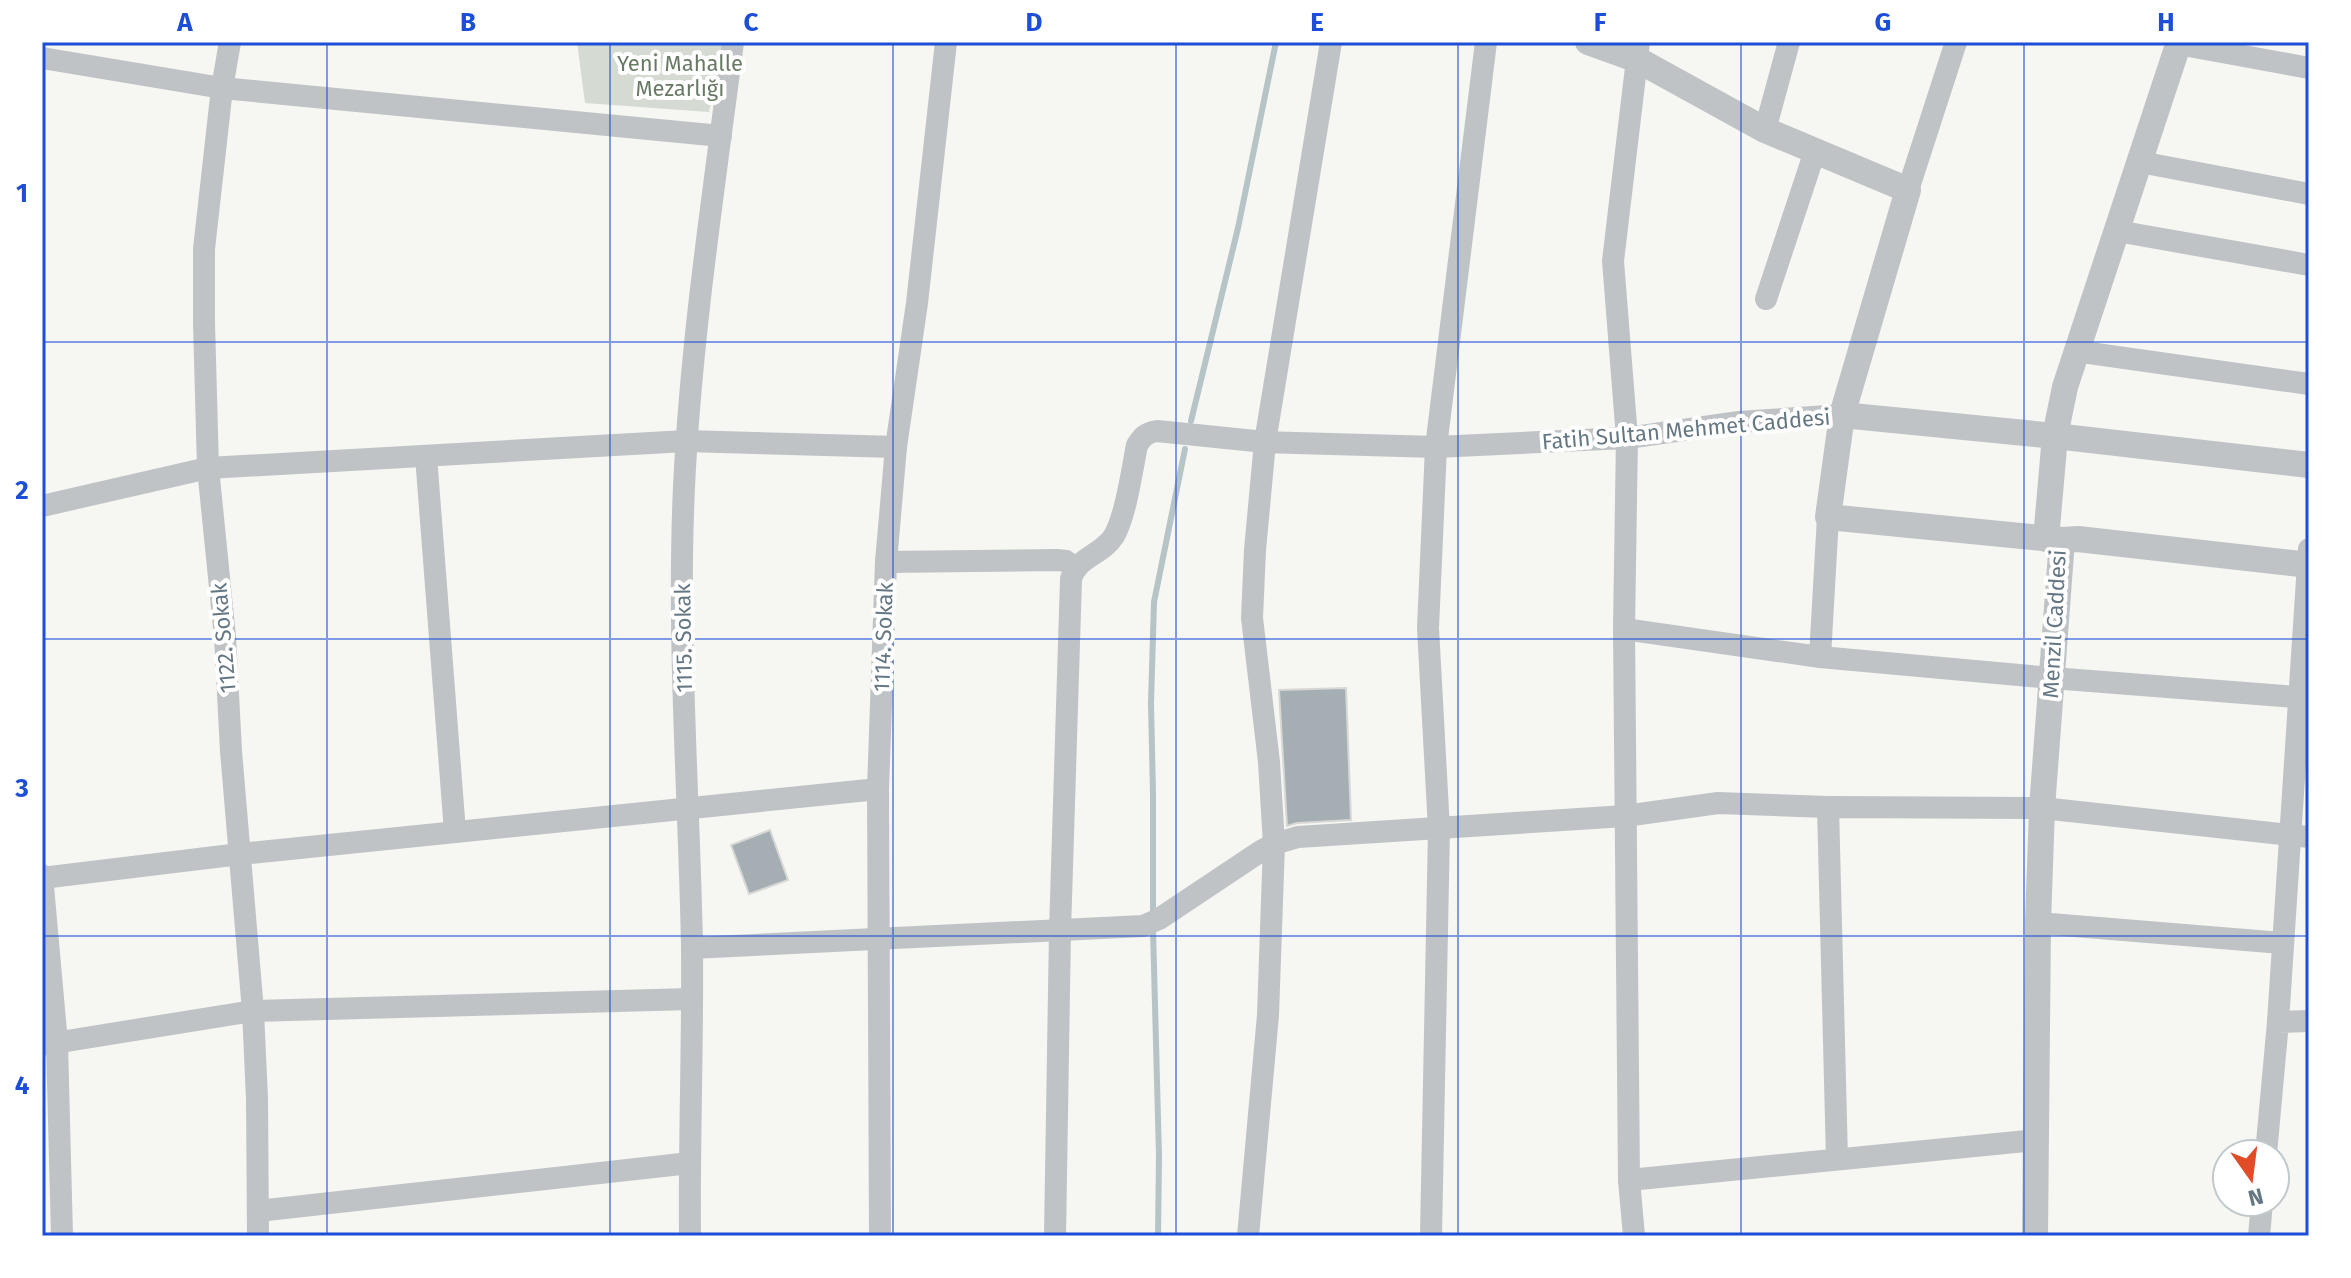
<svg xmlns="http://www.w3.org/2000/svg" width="2351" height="1278" viewBox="0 0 2351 1278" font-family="'Fira Sans',sans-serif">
	<rect width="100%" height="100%" fill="#f6f6f2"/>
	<polygon fill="#d5dbd2" points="577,42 725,42 709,112 585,103"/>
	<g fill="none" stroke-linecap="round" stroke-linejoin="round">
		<g stroke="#b6c3c7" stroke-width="6">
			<polyline points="1191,421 1238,228 1276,42"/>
			<polyline points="1153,915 1153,794 1151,703 1154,602 1185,449"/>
			<polyline points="1153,929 1159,1156 1158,1236"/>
		</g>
	</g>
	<g fill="#a5aeb3" stroke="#d7d7d5" stroke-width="2">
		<polygon points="1346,688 1351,820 1297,823 1287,826 1279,690"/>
		<polygon points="770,830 788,880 749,894 731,845"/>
	</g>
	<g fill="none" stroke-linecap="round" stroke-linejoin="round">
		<g stroke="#bfc3c6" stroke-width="22">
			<polyline points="230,42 222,88 204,249 204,323 208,468 225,637 231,751 253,1011 257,1099 258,1236"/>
			<polyline points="2178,44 2309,68"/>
			<polyline points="42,58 222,88 721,136"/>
			<polyline points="1765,130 1789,42"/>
			<polyline points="2140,162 2309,194"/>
			<polyline points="1908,190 1956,42"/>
			<polyline points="2117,231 2309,265"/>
			<polyline points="1766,299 1815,151"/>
			<polyline points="2075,351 2309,384"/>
			<polyline points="426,456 455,832"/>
			<polyline points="42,506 208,468 686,441 896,447"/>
			<polyline points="886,562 1057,560 1066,561 1074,568"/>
			<polyline points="1624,629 1820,657 2052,678 2309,698"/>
			<polyline points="1820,657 1828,517"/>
			<polyline points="42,875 57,1043 62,1236"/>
			<polyline points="42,878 240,854 878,789"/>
			<polyline points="2038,923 2282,943"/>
			<polyline points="692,948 1143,926 1159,919 1261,851 1274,844 1298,837 1625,816 1718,803 1828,807"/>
			<polyline points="2278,1022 2309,549"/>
			<polyline points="42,1045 253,1011 691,999"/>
			<polyline points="2266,1154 2278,1022 2309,1021"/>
			<polyline points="1837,1159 1828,807 2042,808 2309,837"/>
			<polyline points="1629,1180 2036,1140"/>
			<polyline points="258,1211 690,1163"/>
			<path d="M 690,1236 C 689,1139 693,1042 692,946 C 689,793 677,640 684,487 C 691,338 714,189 733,42"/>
			<polyline points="880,1236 878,789 886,562 896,447 917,303 946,42"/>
			<path d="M 1055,1236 L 1060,931 L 1071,579 C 1077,557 1102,555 1114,536 C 1126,515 1132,470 1137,445 C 1143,436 1146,433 1157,431 L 1265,442 L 1436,447 L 1627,438 L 1739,422 L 1842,415"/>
			<polyline points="1248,1236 1268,1015 1274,844 1269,762 1252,618 1255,550 1265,442 1331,42"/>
			<polyline points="1431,1236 1439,829 1428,628 1436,447 1486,42"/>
			<polyline points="1634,1236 1629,1180 1624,629 1627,438 1613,261 1639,42"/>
			<polyline points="2259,1236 2262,1202"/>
		</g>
		<g stroke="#bfc3c6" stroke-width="26">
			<polyline points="1588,42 1638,60 1765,130 1908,190 1842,415 1828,517 2062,540 2078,539 2309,565"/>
			<polyline points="1842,415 2055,436 2309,465"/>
			<polyline points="2046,539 2055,436 2065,387 2179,42"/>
			<polyline points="2035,1236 2038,923 2042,808 2062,540"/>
		</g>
	</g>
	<path fill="none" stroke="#1d4ed8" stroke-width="2" stroke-opacity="0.55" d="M 327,42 L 327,1236M 610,42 L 610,1236M 893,42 L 893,1236M 1176,42 L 1176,1236M 1458,42 L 1458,1236M 1741,42 L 1741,1236M 2024,42 L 2024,1236M 42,342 L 2309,342M 42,639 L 2309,639M 42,936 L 2309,936"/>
	<g text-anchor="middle" stroke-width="8" stroke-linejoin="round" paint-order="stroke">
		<g font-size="22" fill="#697a64" stroke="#fff">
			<text x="680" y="71">Yeni Mahalle<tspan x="680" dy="25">Mezarlığı</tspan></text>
		</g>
		<g font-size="22" fill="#657783" stroke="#fff">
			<text transform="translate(1686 429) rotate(-5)" y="8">Fatih Sultan Mehmet Caddesi</text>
			<text transform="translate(2054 624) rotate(-87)" y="8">Menzil Caddesi</text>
			<text transform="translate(883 637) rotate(-88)" y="8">1114. Sokak</text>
			<text transform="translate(223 638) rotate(-95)" y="8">1122. Sokak</text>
			<text transform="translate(683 638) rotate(-91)" y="8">1115. Sokak</text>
		</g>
	</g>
	<rect width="2351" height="1278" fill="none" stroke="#ffffff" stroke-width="88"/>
	<g transform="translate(2251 1178) rotate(166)"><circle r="38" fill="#ffffff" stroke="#c1c9cd" stroke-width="2"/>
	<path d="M0-6L14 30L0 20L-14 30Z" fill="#e14b27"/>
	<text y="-12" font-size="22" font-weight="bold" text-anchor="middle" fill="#657783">N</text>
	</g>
	<rect x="44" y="44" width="2263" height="1190" fill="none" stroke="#1d4ed8" stroke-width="3"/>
	<g font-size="26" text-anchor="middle" font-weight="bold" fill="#1d4ed8">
		<text x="185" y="31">A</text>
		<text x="468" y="31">B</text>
		<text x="751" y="31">C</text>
		<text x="1034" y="31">D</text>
		<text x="1317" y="31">E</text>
		<text x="1600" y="31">F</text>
		<text x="1883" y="31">G</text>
		<text x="2166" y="31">H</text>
		<text x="22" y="202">1</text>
		<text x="22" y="499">2</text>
		<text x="22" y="797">3</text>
		<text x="22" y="1094">4</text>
	</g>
</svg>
